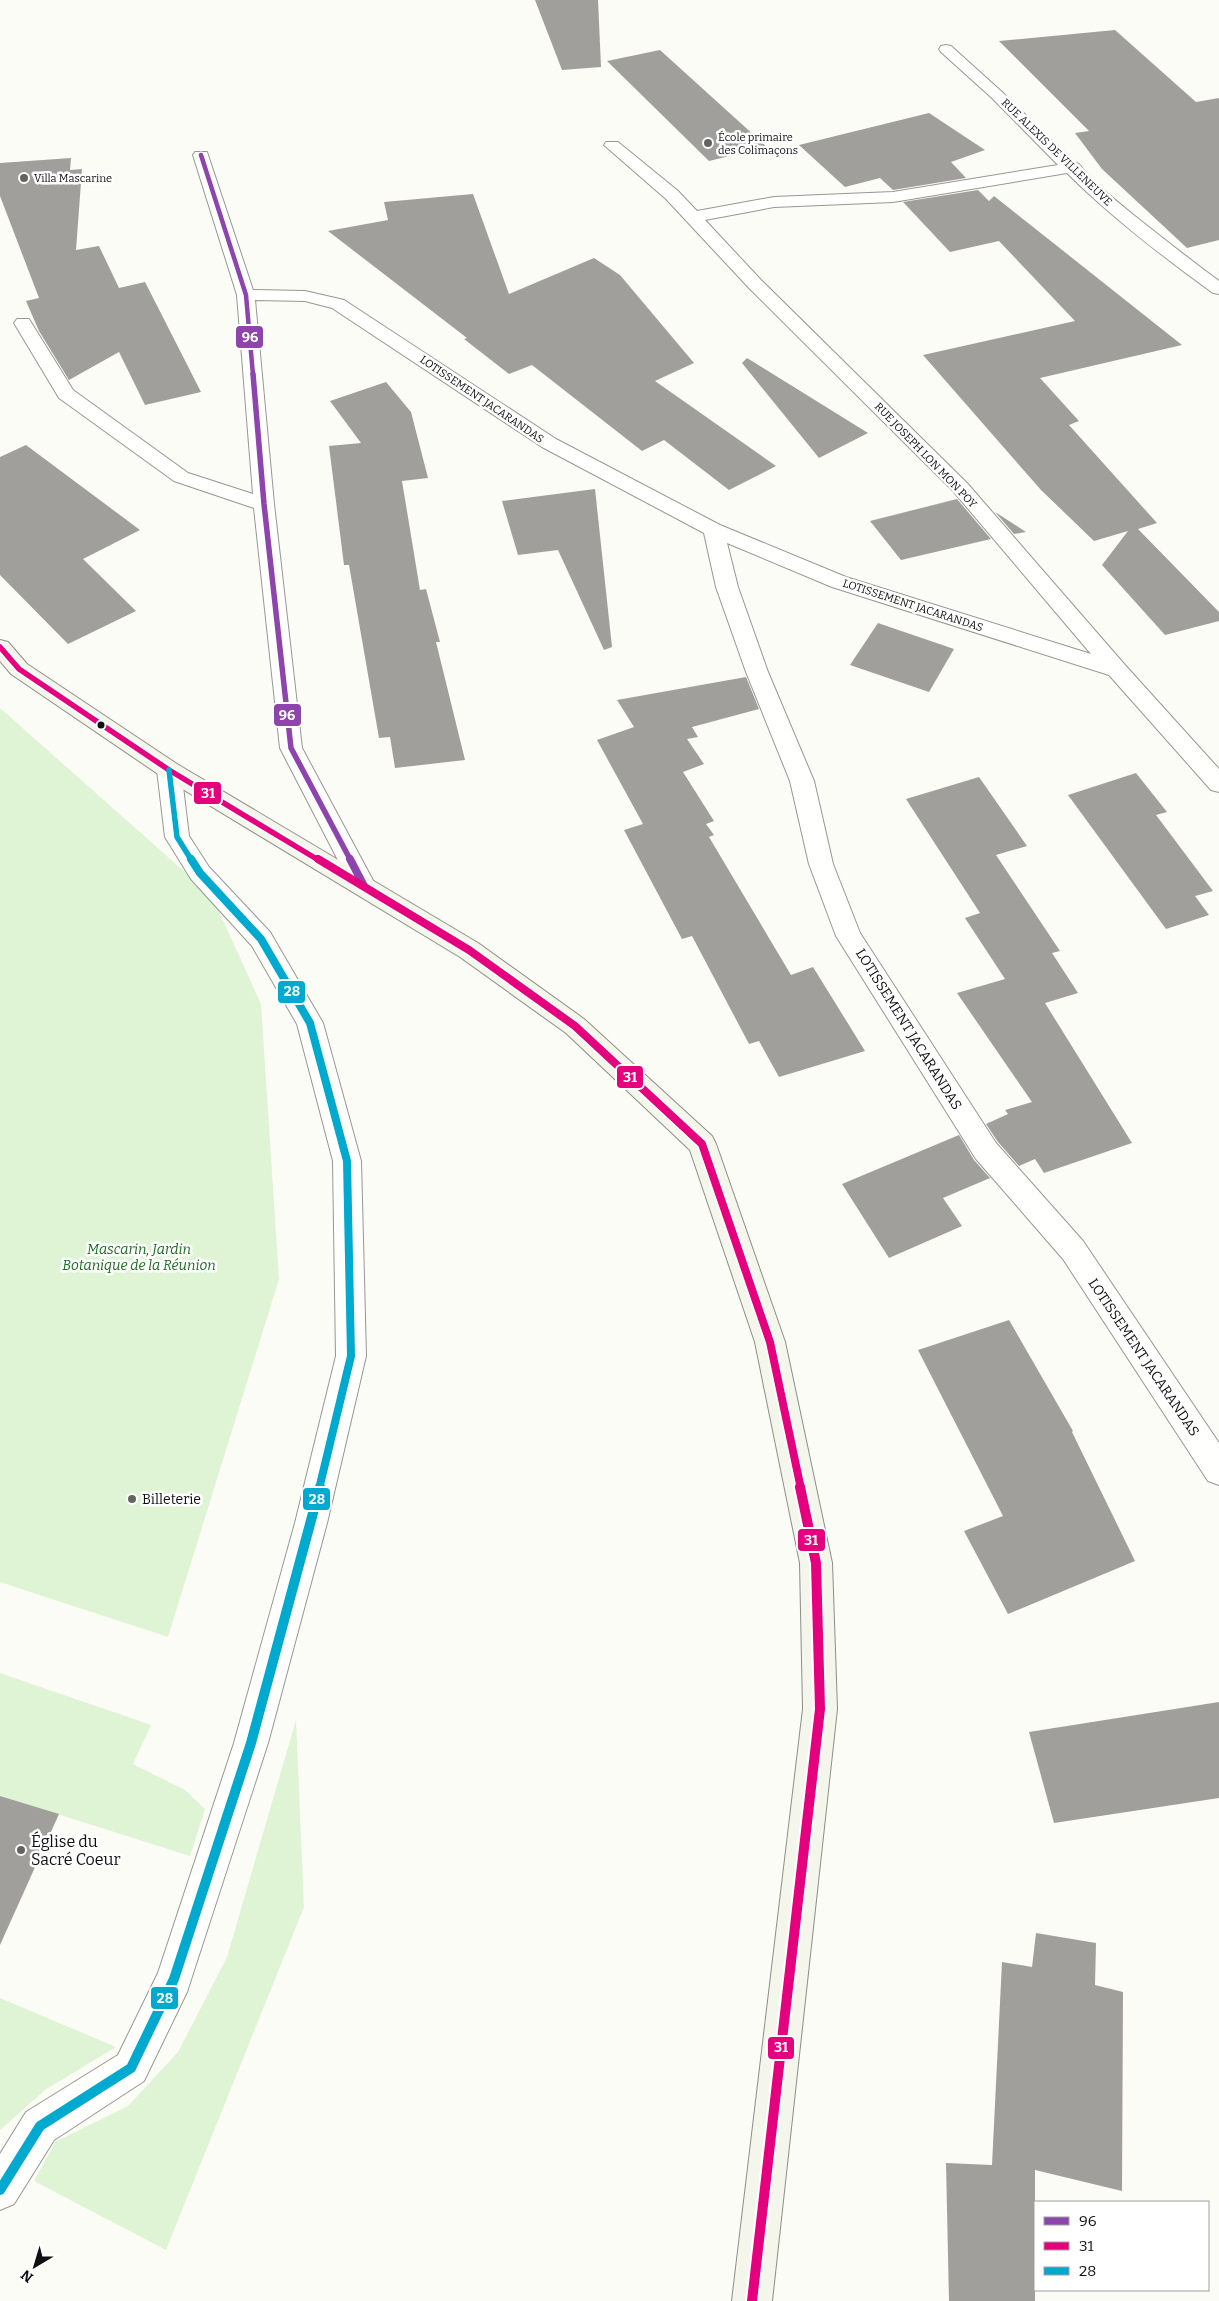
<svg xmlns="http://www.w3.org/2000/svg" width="1219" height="2301" viewBox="0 0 1219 2301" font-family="Bitter,serif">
	<rect width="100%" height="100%" fill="#fcfcf6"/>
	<g fill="#dff4d4">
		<polygon points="0,708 212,896 261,1004 279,1279 168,1637 0,1582"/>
		<polygon points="0,1673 151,1725 133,1764 185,1790 205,1809 190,1856 0,1796"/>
		<polygon points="296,1720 304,1907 166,2250 34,2181 55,2142 128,2106 178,2052 227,1957"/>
		<polygon points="0,1998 116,2047 45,2090 0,2130"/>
	</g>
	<g fill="#a09f9b">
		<polygon points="535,0 598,0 601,67 562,70"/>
		<polygon points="1115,30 1196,102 1219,98 1219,240 1187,248 1102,169 1075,133 1089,131 999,41"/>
		<polygon points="660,50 767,147 709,161 607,61"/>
		<polygon points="929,113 985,150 951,162 966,178 893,190 880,178 845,187 799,145"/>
		<polygon points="71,158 70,170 82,169 76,250 99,246 119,288 145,282 201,392 145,405 119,352 69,380 39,331 26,301 39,298 0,196 0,163"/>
		<polygon points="978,190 989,201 994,196 1182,345 1040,378 1079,421 1069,425 1157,523 1138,529 1219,612 1219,621 1165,635 1102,565 1128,531 1094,541 1041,490 923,355 1075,321 999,241 950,252 903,202"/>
		<polygon points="473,194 509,294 594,258 620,275 694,363 655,381 776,466 729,490 664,440 642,451 532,365 509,374 464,339 467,338 328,231 388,220 384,202"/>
		<polygon points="747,358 868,433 819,458 742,363"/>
		<polygon points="386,382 411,412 428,478 402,481 420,590 426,589 440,642 436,642 465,760 395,768 390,737 379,738 349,565 344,565 329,446 361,443 330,401"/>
		<polygon points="26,445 140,530 83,559 136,611 68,644 0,575 0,457"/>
		<polygon points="595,489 612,647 604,650 558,550 518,555 502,501"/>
		<polygon points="957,499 991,539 901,560 870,521"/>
		<polygon points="995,512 1026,532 1014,534"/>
		<polygon points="878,623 954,649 929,692 850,665"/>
		<polygon points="746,677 759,709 692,727 698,737 687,739 704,764 683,772 714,821 706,824 714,835 709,837 791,975 813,967 865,1051 779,1077 759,1041 749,1044 692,936 682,939 624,830 643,824 597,740 634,727 617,700"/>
		<polygon points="1136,773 1167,812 1156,815 1213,891 1195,896 1209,915 1166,929 1068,795"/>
		<polygon points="979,777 1027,846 996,855 1060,951 1052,953 1078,993 1045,1003 1132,1143 1044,1173 1035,1159 1019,1166 998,1142 986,1124 1008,1114 1005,1110 1032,1102 957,993 1005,979 965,918 980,913 906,799"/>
		<polygon points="959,1135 974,1160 990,1178 943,1198 962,1226 889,1258 842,1184"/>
		<polygon points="1009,1320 1073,1431 1072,1432 1135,1561 1008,1614 964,1531 1003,1516 918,1350"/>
		<polygon points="1219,1702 1219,1798 1054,1823 1029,1732"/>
		<polygon points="0,1796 59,1814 0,1945"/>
		<polygon points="1036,1933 1096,1943 1095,1985 1123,1992 1122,2191 1035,2170 1035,2301 949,2301 946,2163 992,2165 1002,1962 1032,1967"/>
	</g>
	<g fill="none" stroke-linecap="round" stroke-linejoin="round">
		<g stroke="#969694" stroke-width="2">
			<g id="minor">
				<path d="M 946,45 L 951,46 L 1002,92 L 1074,162 L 1079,164 C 1092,182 1112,197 1131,213 C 1160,236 1189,259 1219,281 L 1219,294 L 1213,293 C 1162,256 1111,217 1067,173 L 893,202 L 774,207 L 705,220 L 761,280 L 967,483 L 1125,665 L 1219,769 L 1219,792 L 1211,790 L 1109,675 L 832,587 L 727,543 L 738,587 L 768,672 L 814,781 L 833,864 L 860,933 L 996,1143 L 1083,1241 L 1219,1443 L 1219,1485 L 1208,1481 L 1063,1259 L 976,1159 L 836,936 L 809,864 L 790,781 L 746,672 L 716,587 L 704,533 L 542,447 L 332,308 L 305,301 L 255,300 L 274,504 L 302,748 L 376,886 L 373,893 L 364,895 L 355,893 L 280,748 L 254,508 L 174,481 L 59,398 L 14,323 L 17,319 L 29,319 L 73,390 L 188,473 L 253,494 L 237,295 L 193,155 L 195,152 L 207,152 L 253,290 L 305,291 L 344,300 L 556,439 L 720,525 L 846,577 L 1091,654 L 953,491 L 749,288 L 666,199 L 604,145 L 606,142 L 618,142 L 678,191 L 697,211 L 774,197 L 893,192 L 1058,165 L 992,98 L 941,52 L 939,49 L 941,46 Z"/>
				<polygon points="169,762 177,764 181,770 189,836 209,867 270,932 323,1023 361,1161 366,1356 327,1523 268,1743 187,1992 144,2081 54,2140 14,2204 0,2210 0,2154 26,2112 118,2055 158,1973 234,1743 295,1523 336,1356 333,1161 297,1024 252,946 191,879 165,837 157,770 161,764"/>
			</g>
		</g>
		<g stroke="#8d8d8a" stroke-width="2">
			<polygon id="secondary" points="0,640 8,642 27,664 177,764 478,943 584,1019 712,1136 716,1144 785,1342 832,1563 837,1709 772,2301 732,2301 803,1709 800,1563 755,1342 690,1150 566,1033 460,957 161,776 11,674 0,661"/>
		</g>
		<use href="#minor" fill="#fffffe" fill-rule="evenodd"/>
		<use href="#secondary" fill="#f4f6eb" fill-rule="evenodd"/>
		<g stroke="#fff" stroke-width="7">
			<polyline id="bus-1-far2" points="201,155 246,295 253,375"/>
		</g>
		<g stroke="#fff" stroke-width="9">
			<polyline id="bus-1-far1" points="253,374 264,504 291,748 351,861"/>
		</g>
		<g stroke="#fff" stroke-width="11">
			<polyline id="bus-1" points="350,859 364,886"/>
		</g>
		<g stroke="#fff" stroke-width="9">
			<polyline id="bus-2-far2" points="0,647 19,669 169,770 320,861"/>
		</g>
		<g stroke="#fff" stroke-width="11">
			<polyline id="bus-2-far1" points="318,859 469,950 575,1026 702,1144 770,1342 801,1489"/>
		</g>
		<g stroke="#fff" stroke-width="14">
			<polyline id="bus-2" points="752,2301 820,1709 816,1563 800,1487"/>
		</g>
		<g stroke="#fff" stroke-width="9">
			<polyline id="bus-3-far2" points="169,770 177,837 192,861"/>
		</g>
		<g stroke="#fff" stroke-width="11">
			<polyline id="bus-3-far1" points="191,859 200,873 261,939 310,1023 347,1161 351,1356 319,1489"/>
		</g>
		<g stroke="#fff" stroke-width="14">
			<polyline id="bus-3" points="0,2190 40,2126 131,2068 174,1979 251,1743 320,1487"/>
		</g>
		<use href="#bus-1-far2" stroke="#8e44ad" stroke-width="4.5"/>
		<use href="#bus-1-far1" stroke="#8e44ad" stroke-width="5.5"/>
		<use href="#bus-1" stroke="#8e44ad" stroke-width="8"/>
		<use href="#bus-2-far2" stroke="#e5007d" stroke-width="5.5"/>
		<use href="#bus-2-far1" stroke="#e5007d" stroke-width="8"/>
		<use href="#bus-2" stroke="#e5007d" stroke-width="10"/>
		<use href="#bus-3-far2" stroke="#00a9ce" stroke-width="5.5"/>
		<use href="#bus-3-far1" stroke="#00a9ce" stroke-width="8"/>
		<use href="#bus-3" stroke="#00a9ce" stroke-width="10"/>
	</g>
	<g fill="#636360" stroke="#fff" stroke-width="2">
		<circle cx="708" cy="143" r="5"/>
		<circle cx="24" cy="178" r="5"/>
		<circle cx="132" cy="1499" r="5"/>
		<circle cx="21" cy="1850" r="5"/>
	</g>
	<circle fill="#101010" stroke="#fff" stroke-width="2" cx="101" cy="725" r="4.5"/>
	<g text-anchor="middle" stroke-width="5" stroke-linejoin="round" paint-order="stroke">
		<g font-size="11" fill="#101010" stroke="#fff" text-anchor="start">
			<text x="718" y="141">École primaire<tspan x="718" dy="13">des Colimaçons</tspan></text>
			<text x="34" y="182">Villa Mascarine</text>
		</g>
		<g font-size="11" fill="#101010" stroke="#fff">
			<text transform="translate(1057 152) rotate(44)" y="4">RUE ALEXIS DE VILLENEUVE</text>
			<text transform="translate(482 399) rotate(34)" y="4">LOTISSEMENT JACARANDAS</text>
			<text transform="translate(926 455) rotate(46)" y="4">RUE JOSEPH LON MON POY</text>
			<text transform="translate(913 605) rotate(18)" y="4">LOTISSEMENT JACARANDAS</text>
		</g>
		<g font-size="14" fill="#101010" stroke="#fff">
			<text transform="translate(909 1029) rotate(58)" y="5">LOTISSEMENT JACARANDAS</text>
			<text transform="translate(1144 1357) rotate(56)" y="5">LOTISSEMENT JACARANDAS</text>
		</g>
		<g font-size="14" font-style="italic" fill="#1b6d1e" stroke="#fff">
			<text x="139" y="1254">Mascarin, Jardin<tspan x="139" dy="16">Botanique de la Réunion</tspan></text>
		</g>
		<g font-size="14" fill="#101010" stroke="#fff" text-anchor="start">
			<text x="142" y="1504">Billeterie</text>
		</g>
		<g font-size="16" fill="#101010" stroke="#fff" text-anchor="start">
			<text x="31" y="1847">Église du<tspan x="31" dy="18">Sacré Coeur</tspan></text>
		</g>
	</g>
	<g stroke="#fff" stroke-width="2">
		<rect x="235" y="325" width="29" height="24" rx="5" fill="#8e44ad"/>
		<rect x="273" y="703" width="29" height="24" rx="5" fill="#8e44ad"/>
		<rect x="193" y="781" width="29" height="24" rx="5" fill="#e5007d"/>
		<rect x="277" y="980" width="29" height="24" rx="5" fill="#00a9ce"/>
		<rect x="616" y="1065" width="28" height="24" rx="5" fill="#e5007d"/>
		<rect x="302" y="1487" width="29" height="24" rx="5" fill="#00a9ce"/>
		<rect x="797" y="1528" width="29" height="24" rx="5" fill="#e5007d"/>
		<rect x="150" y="1986" width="29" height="24" rx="5" fill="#00a9ce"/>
		<rect x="767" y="2036" width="28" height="24" rx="5" fill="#e5007d"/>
	</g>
	<g font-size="14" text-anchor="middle" font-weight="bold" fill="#fff">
		<text x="250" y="342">96</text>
		<text x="287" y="720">96</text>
		<text x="208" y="798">31</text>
		<text x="292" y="996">28</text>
		<text x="630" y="1082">31</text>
		<text x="317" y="1504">28</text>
		<text x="811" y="1545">31</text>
		<text x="165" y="2003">28</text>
		<text x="781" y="2052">31</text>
	</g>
	<rect x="1034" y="2201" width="175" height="90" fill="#ffffff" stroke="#9f9f9f"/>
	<rect x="1044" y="2217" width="25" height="8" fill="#8e44ad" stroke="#9f9f9f"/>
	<text x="1079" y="2226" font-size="15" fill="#101010">96</text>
	<rect x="1044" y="2242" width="25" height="8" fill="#e5007d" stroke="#9f9f9f"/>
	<text x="1079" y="2251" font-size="15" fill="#101010">31</text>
	<rect x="1044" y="2267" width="25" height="8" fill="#00a9ce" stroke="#9f9f9f"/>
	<text x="1079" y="2276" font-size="15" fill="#101010">28</text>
	<g transform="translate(35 2266) rotate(218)" stroke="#ffffff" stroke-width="4" paint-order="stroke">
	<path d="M0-4L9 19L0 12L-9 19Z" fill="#101010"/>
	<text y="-8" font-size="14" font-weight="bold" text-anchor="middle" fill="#101010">N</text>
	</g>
</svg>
